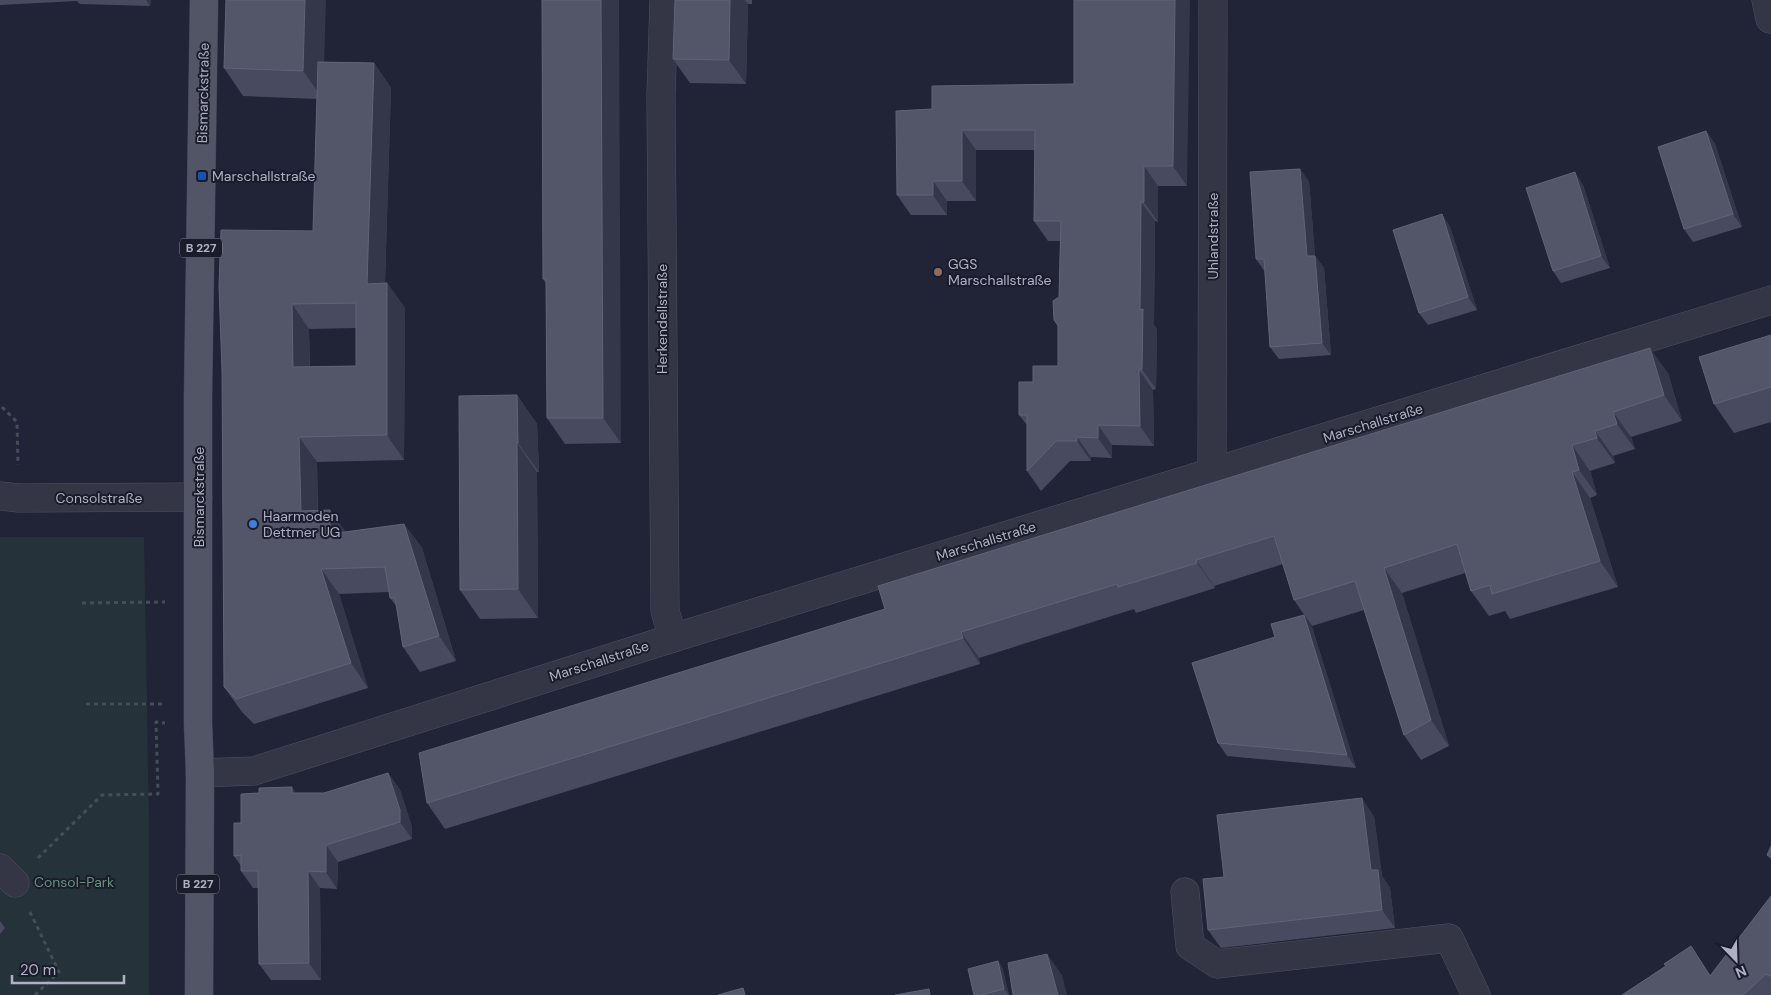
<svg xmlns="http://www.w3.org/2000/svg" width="1771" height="995" viewBox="0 0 1771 995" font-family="'DM Sans',sans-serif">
	<rect width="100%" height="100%" fill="#212436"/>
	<polygon fill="#26323a" points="0,537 144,537 149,832 149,995 0,995"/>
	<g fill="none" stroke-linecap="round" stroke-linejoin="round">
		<g stroke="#4f5161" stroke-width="29">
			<g id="minor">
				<polyline points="664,0 661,96 665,611 673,638"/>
				<polyline points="1766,0 1770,19"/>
				<polyline points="1212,472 1213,0"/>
				<polyline points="0,496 19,498 198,497"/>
				<polyline points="200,773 254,771 673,638 1771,300"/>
				<polyline points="0,868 15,883"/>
				<polyline points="1185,892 1190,946 1217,964 1449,938 1476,995"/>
			</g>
		</g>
		<g stroke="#3e4050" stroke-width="29">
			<polyline id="major" points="199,995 200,773 198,723 198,396 204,0"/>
		</g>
		<g stroke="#434e56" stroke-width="3" stroke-dasharray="4 4" stroke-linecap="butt">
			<polyline points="2,407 17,422 18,465"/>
			<polyline points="82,603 165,602"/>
			<polyline points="86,704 165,704"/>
			<polyline points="38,858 102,795 158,794 156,722 165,723"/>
			<polyline points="30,912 59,972 35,995"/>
		</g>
		<use href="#minor" stroke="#343646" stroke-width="28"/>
		<use href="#major" stroke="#525566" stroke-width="28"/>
	</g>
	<g fill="#484a5f" fill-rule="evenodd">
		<polygon points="0,0 151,0 150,6 80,4 77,1 0,5"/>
		<polygon points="542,0 621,443 565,444 547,418 546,283 543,279"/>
		<polygon points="675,0 752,0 752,4 748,4 746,84 690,83 673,59"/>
		<polygon points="1074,0 1187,186 1158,186 1158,222 1155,221 1154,325 1157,329 1156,389 1153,390 1154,446 1112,445 1112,458 1091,457 1091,461 1070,461 1041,491 1027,471 1027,425 1019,415 1033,382 1058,366 1058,327 1054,320 1059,297 1060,241 1048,241 1034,221 1035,150 976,150 976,201 947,201 947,215 911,215 897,195 932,109 1074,84"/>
		<path d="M 324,62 L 374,63 L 391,88 L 385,283 L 387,283 L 405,308 L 404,460 L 317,462 L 318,511 L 330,510 L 345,532 L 404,524 L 422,548 L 456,661 L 420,672 L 403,647 L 397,607 L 390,598 L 389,592 L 339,594 L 368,688 L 254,724 L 242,712 L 224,687 L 222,371 L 313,231 L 317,99 L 243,96 L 224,68 ZM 356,328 L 356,366 L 310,367 L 309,329 Z"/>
		<polygon points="1706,131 1715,144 1742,227 1693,242 1684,229"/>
		<polygon points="1309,181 1315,256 1324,268 1331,355 1279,359 1270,347 1265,272 1256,259"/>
		<polygon points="1583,185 1610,268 1561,283 1553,271"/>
		<polygon points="1442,214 1450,227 1477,310 1428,325 1419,313"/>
		<polygon points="1771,335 1771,422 1734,433 1714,404"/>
		<polygon points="1668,373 1682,421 1631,437 1635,449 1613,456 1615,463 1590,471 1597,495 1590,498 1618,587 1510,619 1505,611 1489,616 1471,591 1465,573 1402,593 1449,746 1421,760 1404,735 1364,610 1312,626 1294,600 1283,564 1214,586 1215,588 1136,613 1134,609 979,658 980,664 445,829 427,803"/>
		<polygon points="517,395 537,424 539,472 537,472 538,618 480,619 460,590"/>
		<polygon points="1312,627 1356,768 1227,756 1218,743 1275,637"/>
		<polygon points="388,773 400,790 412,827 412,839 338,862 337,889 320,888 321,980 271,980 259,964 259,888 253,888 241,871 241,866 234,856 241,823 296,793 324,793"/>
		<polygon points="1374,816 1382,876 1390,888 1395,928 1221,948 1208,930 1224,877"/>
		<polygon points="1771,896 1771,995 1622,995 1711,975"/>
		<polygon points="0,921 5,928 0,934"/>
		<polygon points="998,961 1002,967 1009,995 974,995"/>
	</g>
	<g fill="#34364a">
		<polygon points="146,0 151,0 150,6"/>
		<polygon points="305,0 326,0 323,99 303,71"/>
		<polygon points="601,0 619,0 621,443 603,418"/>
		<polygon points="730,0 745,0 748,4 746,84 729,60"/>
		<polygon points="1175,0 1190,0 1187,186 1173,166"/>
		<polygon points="374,63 391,88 384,309 367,284"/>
		<polygon points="962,130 976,150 976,201 962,181"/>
		<polygon points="1706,131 1715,144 1742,227 1733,214"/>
		<polygon points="1144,166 1158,186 1158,222 1144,202"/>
		<polygon points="1300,169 1309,181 1316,268 1307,256"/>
		<polygon points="1575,172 1583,185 1610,268 1601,256"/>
		<polygon points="933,181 947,201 947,215 933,195"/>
		<polygon points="1141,202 1155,221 1154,325 1157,329 1156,389 1142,369 1140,310"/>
		<polygon points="1442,214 1450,227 1477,310 1468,297"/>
		<polygon points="1315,256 1324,268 1331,355 1322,343"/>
		<polygon points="387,283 405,308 404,460 387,435"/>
		<polygon points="292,304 309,329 310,392 293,367"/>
		<polygon points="1650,348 1668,373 1682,421 1664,395"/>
		<polygon points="1139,370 1153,390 1154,446 1140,426"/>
		<polygon points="517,395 537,424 539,472 518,443"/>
		<polygon points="1613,412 1631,437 1635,449 1617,424"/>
		<polygon points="1098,425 1112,445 1112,458 1098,438"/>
		<polygon points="1595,431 1613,456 1615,463 1597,438"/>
		<polygon points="299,437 317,462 318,536 301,511"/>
		<polygon points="1077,437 1091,457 1091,461 1077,441"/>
		<polygon points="517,443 537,472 538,618 518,589"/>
		<polygon points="1572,445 1590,471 1597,495 1579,470"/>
		<polygon points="1572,472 1590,498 1618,587 1600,561"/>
		<polygon points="330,510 348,535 330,534"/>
		<polygon points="404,524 422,548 456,661 439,636"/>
		<polygon points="1196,560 1214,586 1215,588 1197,563"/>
		<polygon points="1384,568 1402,593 1449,746 1431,720"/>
		<polygon points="321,569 339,594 368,688 351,663"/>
		<polygon points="1304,615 1312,627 1356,768 1347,755"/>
		<polygon points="961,632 979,658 980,664 963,638"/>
		<polygon points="388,773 400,790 412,827 412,839 400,822"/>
		<polygon points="292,787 303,804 292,793"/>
		<polygon points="1362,798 1374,816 1382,876 1390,888 1395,928 1382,910 1371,870"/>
		<polygon points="326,845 338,862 337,889 326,872"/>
		<polygon points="308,871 320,888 321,980 309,963"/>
		<polygon points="1691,946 1706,968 1724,995 1710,976"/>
		<polygon points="1047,954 1062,975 1067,995 1058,995"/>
		<polygon points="998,961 1002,967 1009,995 1004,989"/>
	</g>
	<g fill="#535569" stroke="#616377" fill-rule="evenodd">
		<polygon points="226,0 305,0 303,71 224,68"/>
		<polygon points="542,0 601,0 603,418 547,418 546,279 543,279"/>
		<polygon points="675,0 730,0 729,60 673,59"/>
		<polygon points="1074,0 1175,0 1173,166 1144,166 1144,202 1141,202 1140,310 1143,309 1142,369 1139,370 1140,426 1098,425 1098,438 1077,437 1077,441 1056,441 1027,471 1027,415 1019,415 1019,382 1033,382 1033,366 1058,366 1058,325 1054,320 1053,301 1059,297 1061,221 1034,221 1035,130 962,130 962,181 933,181 933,195 897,195 896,111 932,109 932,86 1074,84"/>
		<path d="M 318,62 L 374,63 L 367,284 L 387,283 L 387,435 L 299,437 L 301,511 L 330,510 L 330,534 L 404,524 L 439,636 L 403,647 L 395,598 L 390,598 L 385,567 L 321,569 L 351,663 L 236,699 L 224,687 L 222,371 L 219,285 L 221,230 L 313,231 ZM 356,303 L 356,366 L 293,367 L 292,304 Z"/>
		<polygon points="1706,131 1733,214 1684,229 1658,147"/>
		<polygon points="1300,169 1307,256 1315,256 1322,343 1270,347 1264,259 1256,259 1250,172"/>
		<polygon points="1575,172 1601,256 1553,271 1526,188"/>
		<polygon points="1442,214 1468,297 1419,313 1393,230"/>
		<polygon points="1771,335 1771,387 1714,404 1699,357"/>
		<polygon points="1650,348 1664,395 1613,412 1617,424 1595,431 1597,438 1572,445 1579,470 1572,472 1600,561 1492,594 1490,585 1471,591 1457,544 1384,568 1431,720 1404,735 1355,581 1294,600 1274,536 1196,560 1197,563 1118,587 1117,584 961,632 963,638 427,803 419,753 885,609 878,586"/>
		<polygon points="517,395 518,443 517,443 518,589 460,590 459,396"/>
		<polygon points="1304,615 1347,755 1218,743 1192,663 1275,637 1271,624"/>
		<polygon points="388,773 400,810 400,822 326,845 326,872 308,871 309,963 259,964 258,871 241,871 241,855 234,856 234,823 241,823 241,794 259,793 259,788 292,787 292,793 324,793"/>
		<polygon points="1362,798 1371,870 1378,870 1382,910 1208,930 1203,879 1224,877 1217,815"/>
		<polygon points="1771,846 1771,858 1767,855"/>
		<polygon points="1771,896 1771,977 1766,974 1743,995 1622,995 1666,966 1664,964 1691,946 1710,976"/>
		<polygon points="1047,954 1058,995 1013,995 1008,963"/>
		<polygon points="998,961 1004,989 981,995 974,995 968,969"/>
		<polygon points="743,988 745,995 718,995"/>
		<polygon points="929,989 930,995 895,995"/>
	</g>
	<rect fill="#1a4fb4" stroke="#1a1c2b" stroke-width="2" x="197" y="171" width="10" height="10" rx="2.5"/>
	<circle fill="#8d6e63" stroke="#1a1c2b" stroke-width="2" cx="938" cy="272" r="5"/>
	<circle fill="#3f7fe0" stroke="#1a1c2b" stroke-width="2" cx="253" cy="524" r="5"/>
	<g text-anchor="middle" stroke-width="4" stroke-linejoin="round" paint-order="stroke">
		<g fill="#1a1c2b" stroke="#828495" stroke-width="1">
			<rect x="180" y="238.5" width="42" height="19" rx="4"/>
			<rect x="177" y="874.5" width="42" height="19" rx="4"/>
		</g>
		<g font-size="12" font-weight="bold" fill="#afb0c3">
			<text x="201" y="252">B 227</text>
			<text x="198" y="888">B 227</text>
		</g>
		<g font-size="14" fill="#afb0c3" stroke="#1a1c2b">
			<text transform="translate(203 93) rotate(-89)" y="5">Bismarckstraße</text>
			<text transform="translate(1213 236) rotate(-90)" y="5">Uhlandstraße</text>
			<text transform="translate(662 319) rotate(-90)" y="5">Herkendellstraße</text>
			<text transform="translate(1373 423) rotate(-17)" y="5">Marschallstraße</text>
			<text transform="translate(199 497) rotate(-90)" y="5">Bismarckstraße</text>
			<text x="99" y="503">Consolstraße</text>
			<text transform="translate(986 541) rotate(-17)" y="5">Marschallstraße</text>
			<text transform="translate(599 661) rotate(-18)" y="5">Marschallstraße</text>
		</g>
		<g font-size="14" fill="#afb0c3" stroke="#1a1c2b" text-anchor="start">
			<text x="212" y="181">Marschallstraße</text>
			<text x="948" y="269">GGS<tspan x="948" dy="16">Marschallstraße</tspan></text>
			<text x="263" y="521">Haarmoden<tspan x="263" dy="16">Dettmer UG</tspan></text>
		</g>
		<g font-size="14" fill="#68927e" stroke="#1a1c2b">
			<text x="74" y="887">Consol-Park</text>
		</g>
	</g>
	<g transform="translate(1736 960) rotate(157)" stroke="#1a1c2b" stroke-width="4" paint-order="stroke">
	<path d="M0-4L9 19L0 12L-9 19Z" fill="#afb0c3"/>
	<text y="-8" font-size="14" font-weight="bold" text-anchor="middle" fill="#afb0c3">N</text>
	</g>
	<path d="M12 975v8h112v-8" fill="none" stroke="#afb0c3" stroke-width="2.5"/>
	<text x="20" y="975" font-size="15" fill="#afb0c3" stroke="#1a1c2b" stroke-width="4" paint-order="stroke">20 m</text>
</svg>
